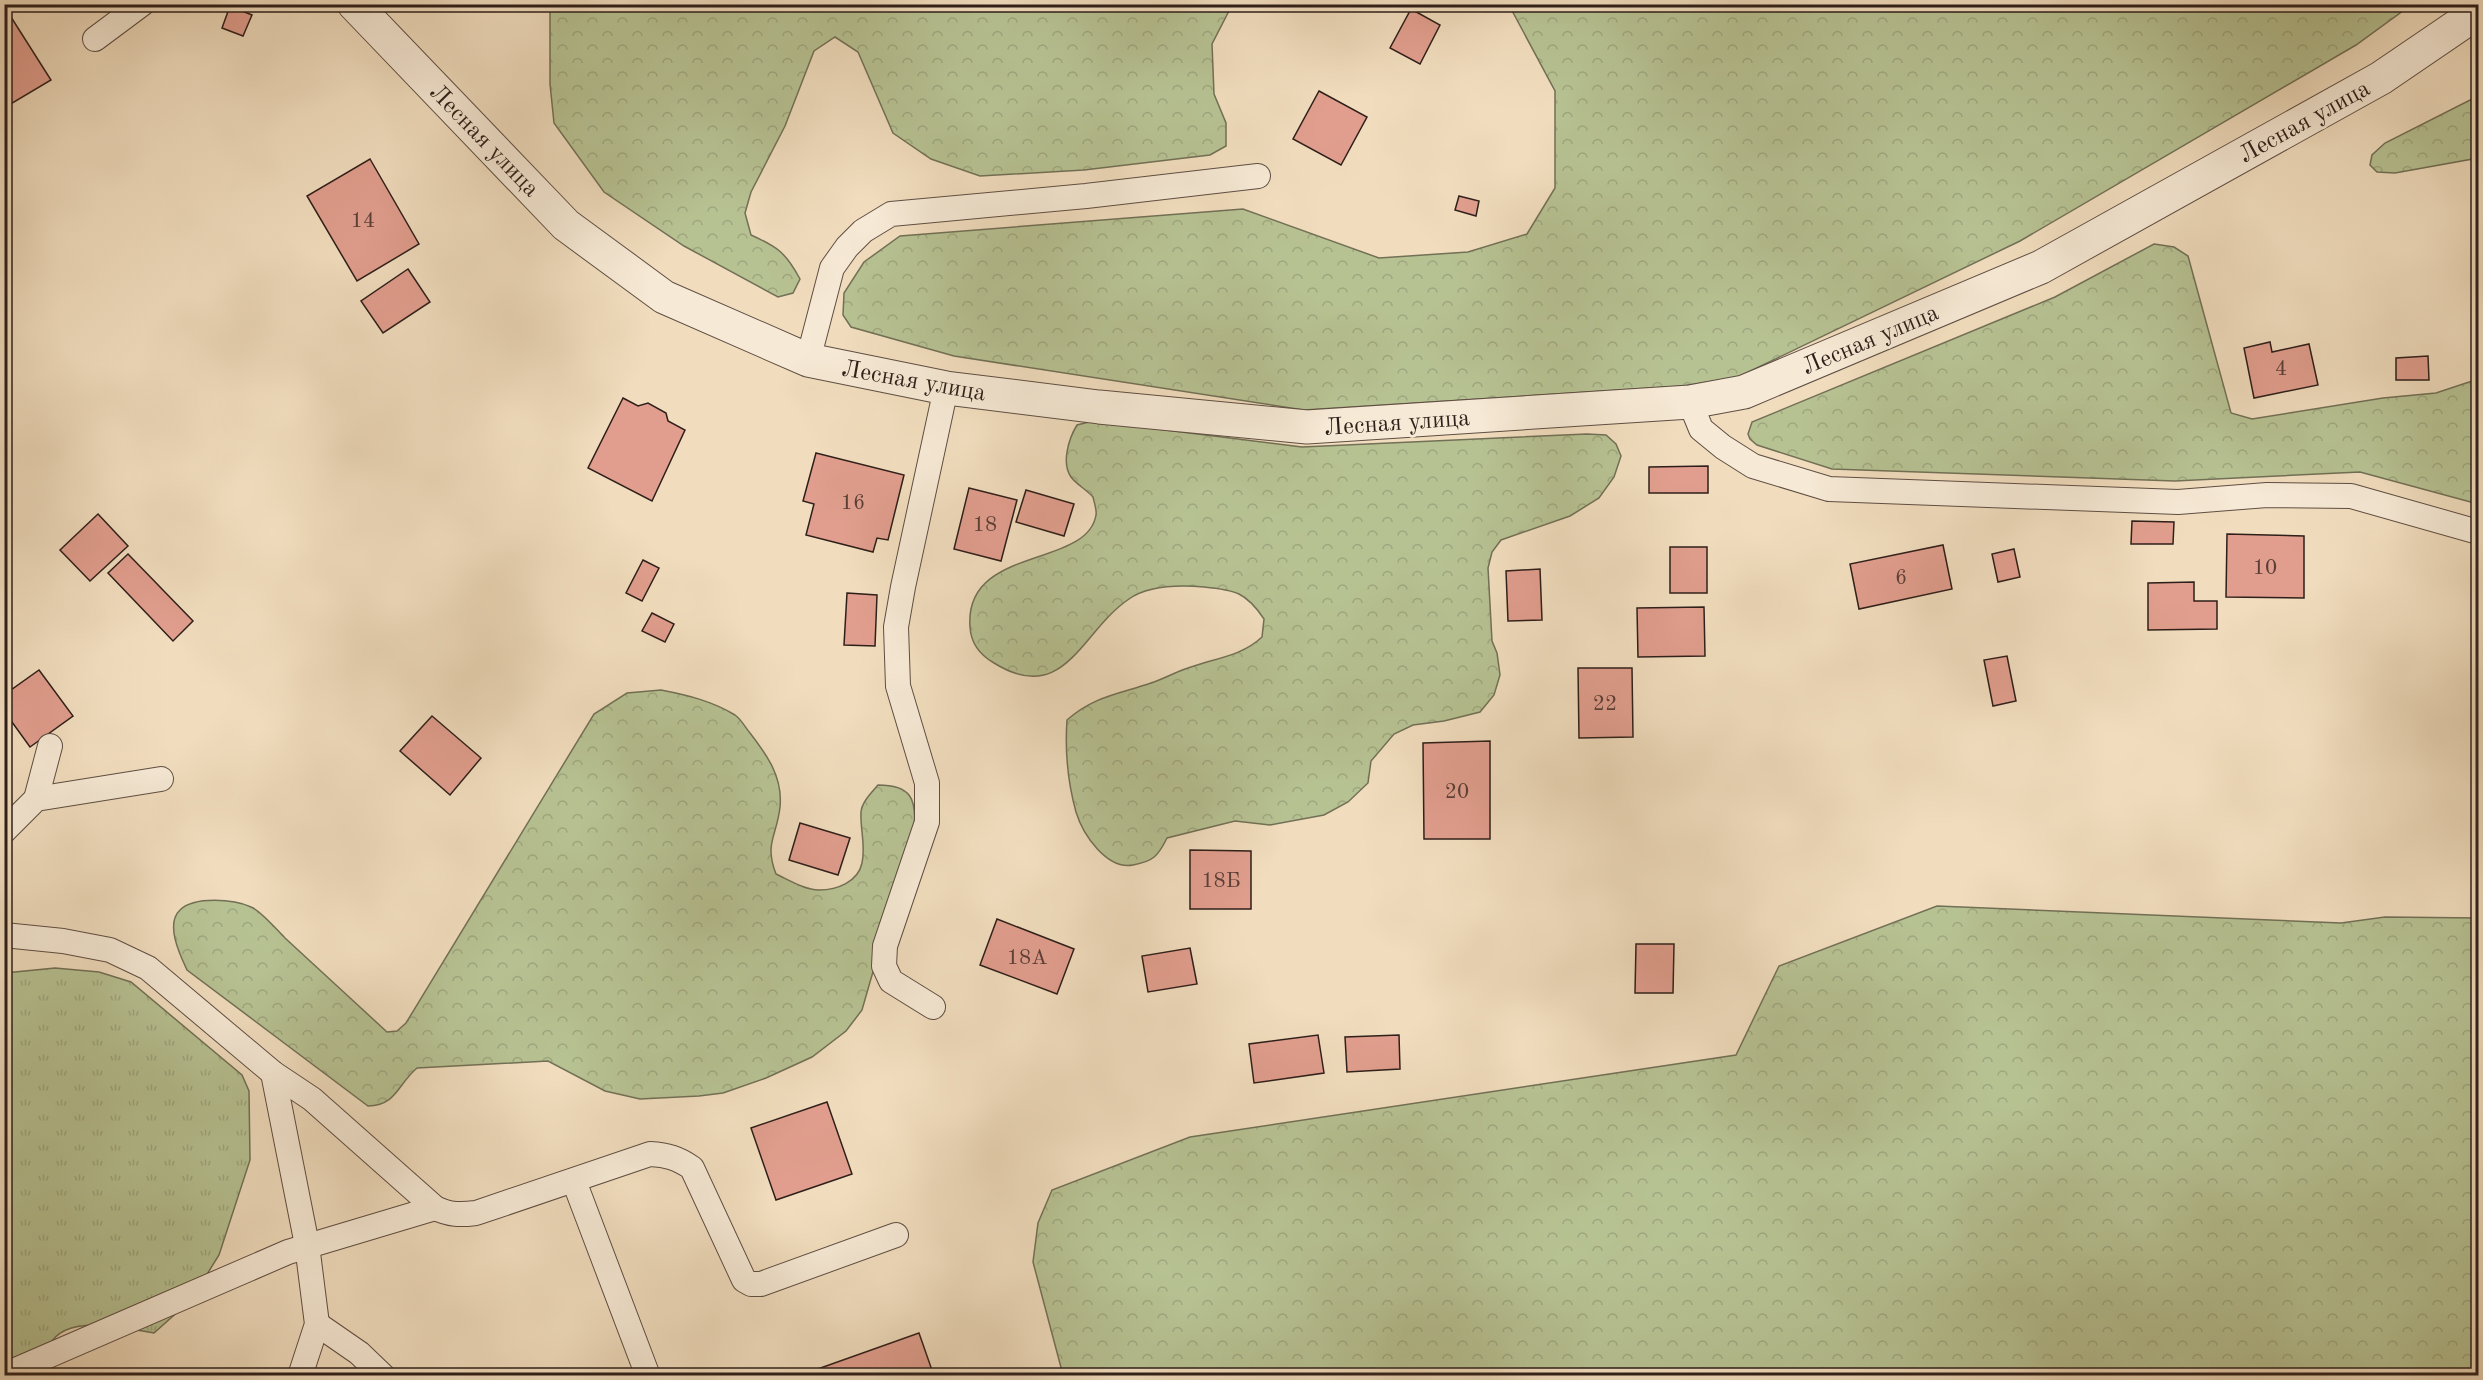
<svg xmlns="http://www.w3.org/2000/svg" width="2483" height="1380" viewBox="0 0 2483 1380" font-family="'Old Standard TT',serif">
	<defs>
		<pattern id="grass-tufts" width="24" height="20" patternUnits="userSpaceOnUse" patternTransform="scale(1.5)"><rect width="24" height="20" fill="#b7c293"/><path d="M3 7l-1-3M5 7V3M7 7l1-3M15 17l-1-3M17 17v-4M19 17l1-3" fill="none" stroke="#9ea67e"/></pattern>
		<pattern id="forest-crowns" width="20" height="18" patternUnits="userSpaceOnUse" patternTransform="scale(1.5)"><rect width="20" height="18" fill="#b7c293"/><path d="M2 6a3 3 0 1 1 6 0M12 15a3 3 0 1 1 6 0" fill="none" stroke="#9ea67e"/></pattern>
	</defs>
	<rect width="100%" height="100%" fill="#f1ddbe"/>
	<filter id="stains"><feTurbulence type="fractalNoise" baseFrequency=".00333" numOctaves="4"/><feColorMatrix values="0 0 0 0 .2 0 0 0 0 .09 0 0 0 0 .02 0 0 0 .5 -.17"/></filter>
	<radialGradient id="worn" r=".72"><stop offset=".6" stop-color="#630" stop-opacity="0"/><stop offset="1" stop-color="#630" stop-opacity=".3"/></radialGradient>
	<path fill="url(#grass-tufts)" stroke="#727056" stroke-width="1.5" d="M 55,968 L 99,972 L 131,982 L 242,1075 L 249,1091 L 250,1160 L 219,1255 L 191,1300 L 154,1333 C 125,1329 60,1310 47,1351 C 46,1357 46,1364 45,1370 L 49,1375 L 5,1376 L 5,973 Z"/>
	<g fill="url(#forest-crowns)" stroke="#727056" stroke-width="1.5">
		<path d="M 550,5 L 1232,5 L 1212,44 L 1214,94 L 1226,123 L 1226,146 L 1210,155 L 1084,170 L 980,176 L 931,159 L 893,133 L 858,52 L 835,37 L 814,51 L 785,126 L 751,192 L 745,213 L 751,235 C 778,247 786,253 800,279 L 793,293 L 778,297 L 684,246 L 604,192 L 554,123 L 550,84 Z"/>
		<polygon points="1509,5 2411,5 2356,45 2020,241 1738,377 1683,386 1304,410 954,356 851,327 843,315 844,293 864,262 900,236 1243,209 1379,258 1468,252 1527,234 1555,188 1555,91"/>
		<polygon points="2478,96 2478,158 2395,173 2377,172 2370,165 2372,155 2385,143"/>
		<polygon points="2154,244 2174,247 2188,256 2231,413 2252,419 2383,398 2436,393 2478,379 2478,504 2360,472 2175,481 1832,469 1757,445 1750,439 1748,434 1752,422 2055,297"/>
		<path d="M 1093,421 L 1302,447 L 1587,434 L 1606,435 L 1616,444 L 1621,456 L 1614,477 L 1599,498 L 1570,516 L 1501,540 L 1492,552 L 1488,568 L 1492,641 L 1497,653 L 1500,675 L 1494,695 L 1480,712 L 1444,721 L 1413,725 L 1394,734 L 1371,761 L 1368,783 L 1348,802 L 1324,815 L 1270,825 L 1235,821 L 1167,838 C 1158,856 1154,861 1133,865 C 1107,870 1083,835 1076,812 C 1068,783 1065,749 1067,720 C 1094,696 1119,694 1151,683 C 1166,678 1179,670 1194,666 C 1218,658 1243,655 1262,637 L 1264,619 C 1246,592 1235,590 1204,587 C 1180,585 1149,585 1129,599 C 1081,631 1065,707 994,663 C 980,655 971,644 970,627 C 964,545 1087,569 1096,515 C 1097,510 1094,502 1093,497 C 1087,490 1076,484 1071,477 C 1061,463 1069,438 1077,425 Z"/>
		<path d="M 661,690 C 687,695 712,701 735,715 C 741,719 745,727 750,733 C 767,755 783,777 780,807 C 777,836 764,843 776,874 C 789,880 805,890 819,890 C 837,890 858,882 862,863 C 866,846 860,829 861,812 C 862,802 871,793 878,785 C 911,785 917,799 914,829 L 862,1010 L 846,1031 L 812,1057 L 766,1078 L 723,1093 L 699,1096 L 640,1099 L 605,1091 L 548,1061 L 417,1068 C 397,1085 397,1105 368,1106 L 187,970 C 180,955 165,924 180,910 C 194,896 234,899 251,907 C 261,911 277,930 285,938 C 319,969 353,1001 387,1032 L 397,1031 L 406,1023 L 594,714 L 627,693 Z"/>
		<polygon points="1937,906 2341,923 2385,917 2478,918 2478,1375 1063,1375 1033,1262 1038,1223 1052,1190 1190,1137 1736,1055 1779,966"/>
	</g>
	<g fill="#e19e8e" stroke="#2e1f1a" stroke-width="1.5">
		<polygon points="4,6 51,80 4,108"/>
		<polygon points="230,6 252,15 243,36 222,28"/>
		<polygon points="1411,9 1440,25 1420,64 1390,48"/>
		<polygon points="1319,91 1367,117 1341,165 1293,139"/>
		<polygon points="370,159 419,244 357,281 307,196"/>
		<polygon points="1459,196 1479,201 1476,216 1455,210"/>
		<polygon points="408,269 430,302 383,333 361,301"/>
		<polygon points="2270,342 2272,352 2309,344 2318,385 2254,398 2244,348"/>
		<polygon points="2428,356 2429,380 2396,380 2396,358"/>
		<polygon points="623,398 638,406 648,403 666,413 668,421 685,430 652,501 588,468"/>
		<polygon points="816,453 904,475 888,540 877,538 873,552 806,535 814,504 803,501"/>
		<polygon points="1708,466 1708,493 1649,493 1649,467"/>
		<polygon points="969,488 1017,500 1001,561 954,549"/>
		<polygon points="1026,490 1074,504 1064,536 1016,522"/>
		<polygon points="98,514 128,546 90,581 60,550"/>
		<polygon points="2132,521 2174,522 2173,544 2131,544"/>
		<polygon points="2227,534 2304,536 2304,598 2226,597"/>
		<polygon points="1943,545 1952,589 1859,609 1850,564"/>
		<rect x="1670" y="547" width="37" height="46"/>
		<polygon points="2014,549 2020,577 1998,582 1992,554"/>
		<polygon points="128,554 193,621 173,641 108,573"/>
		<polygon points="643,560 659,568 642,601 626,593"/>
		<polygon points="1540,569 1542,620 1508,621 1506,571"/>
		<polygon points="2194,582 2194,601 2217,601 2217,629 2148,630 2148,583"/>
		<polygon points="847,593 877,595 875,646 844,645"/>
		<polygon points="1704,607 1705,656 1638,657 1637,608"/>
		<polygon points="652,613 674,624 665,642 642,631"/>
		<polygon points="2007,656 2016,701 1993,706 1984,660"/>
		<polygon points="1578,668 1632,668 1633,737 1579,738"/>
		<polygon points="39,670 73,716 30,747 4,711 4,695"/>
		<polygon points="432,716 481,758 450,795 400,751"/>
		<polygon points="1490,741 1490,839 1424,839 1423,743"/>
		<polygon points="800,823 850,838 838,875 789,860"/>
		<polygon points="1190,850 1251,851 1251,909 1190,909"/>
		<polygon points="997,919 1074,949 1057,994 980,965"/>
		<polygon points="1636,944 1674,944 1673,993 1635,993"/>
		<polygon points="1190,948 1197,984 1148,992 1142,956"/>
		<polygon points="1318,1035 1324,1073 1254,1083 1249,1044"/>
		<polygon points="1399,1035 1400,1069 1347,1072 1345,1037"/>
		<polygon points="827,1102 852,1174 776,1200 751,1128"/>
		<polygon points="919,1333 934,1376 798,1376"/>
	</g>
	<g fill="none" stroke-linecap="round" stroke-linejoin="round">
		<g stroke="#5f4e43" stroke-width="26">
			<g id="service">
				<polyline points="95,39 142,4"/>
				<polyline points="808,360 832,268 847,247 863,231 891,214 1086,196 1258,176"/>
				<polyline points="1690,402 1701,429 1723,447 1753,466 1829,489 2178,502 2267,495 2351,496 2478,532"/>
				<polyline points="36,799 50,746"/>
				<polyline points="4,831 36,799 161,779"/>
				<path d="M 4,935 L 63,941 L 110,950 L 148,968 L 273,1073 L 312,1099 L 435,1208 C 450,1215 460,1215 476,1213 L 650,1154 C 667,1155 678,1158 692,1168 L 744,1280 L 751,1284 L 761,1284 L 896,1235"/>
				<polyline points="933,1007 891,981 884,966 885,946 927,822 927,783 898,686 896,627 903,587 946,388"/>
				<polyline points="273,1073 307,1245 317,1324 300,1376"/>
				<polyline points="574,1181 648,1376"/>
				<polyline points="317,1324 359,1353 383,1376"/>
				<polyline points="4,1375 288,1252 435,1208"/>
			</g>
		</g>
		<g stroke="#5f4e43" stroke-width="35">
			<polyline id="minor" points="354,4 566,225 664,297 808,360 946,388 1099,407 1307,427 1690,402 1744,392 2041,267 2381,78 2478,12"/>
		</g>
		<use href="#service" stroke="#f6e9d5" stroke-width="24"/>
		<use href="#minor" stroke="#f6e9d5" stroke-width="33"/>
	</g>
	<g text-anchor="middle" stroke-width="6" stroke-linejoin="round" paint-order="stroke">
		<g font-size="21" fill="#5b3f37">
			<text x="363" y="227">14</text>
			<text x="2281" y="375">4</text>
			<text x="853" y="509">16</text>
			<text x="985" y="531">18</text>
			<text x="2265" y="574">10</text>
			<text x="1901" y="584">6</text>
			<text x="1605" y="710">22</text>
			<text x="1457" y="798">20</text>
			<text x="1221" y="887">18Б</text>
			<text x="1027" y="964">18А</text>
		</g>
		<g font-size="24" fill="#2e1f1a" stroke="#f6e9d5">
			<text transform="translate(2304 121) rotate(-29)" y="8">Лесная улица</text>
			<text transform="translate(485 140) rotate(46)" y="8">Лесная улица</text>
			<text transform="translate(1870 339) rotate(-23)" y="8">Лесная улица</text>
			<text transform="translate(914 380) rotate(10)" y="8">Лесная улица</text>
			<text transform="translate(1397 422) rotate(-4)" y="8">Лесная улица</text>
		</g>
	</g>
	<rect width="2483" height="1380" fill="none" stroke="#f1ddbe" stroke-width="24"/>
	<rect x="6" y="6" width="2471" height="1368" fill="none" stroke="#2e1f1a" stroke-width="3"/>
	<rect x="12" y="12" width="2459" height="1356" fill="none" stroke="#2e1f1a" stroke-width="1.5"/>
	<rect width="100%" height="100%" filter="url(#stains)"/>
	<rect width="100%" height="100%" fill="url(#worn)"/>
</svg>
